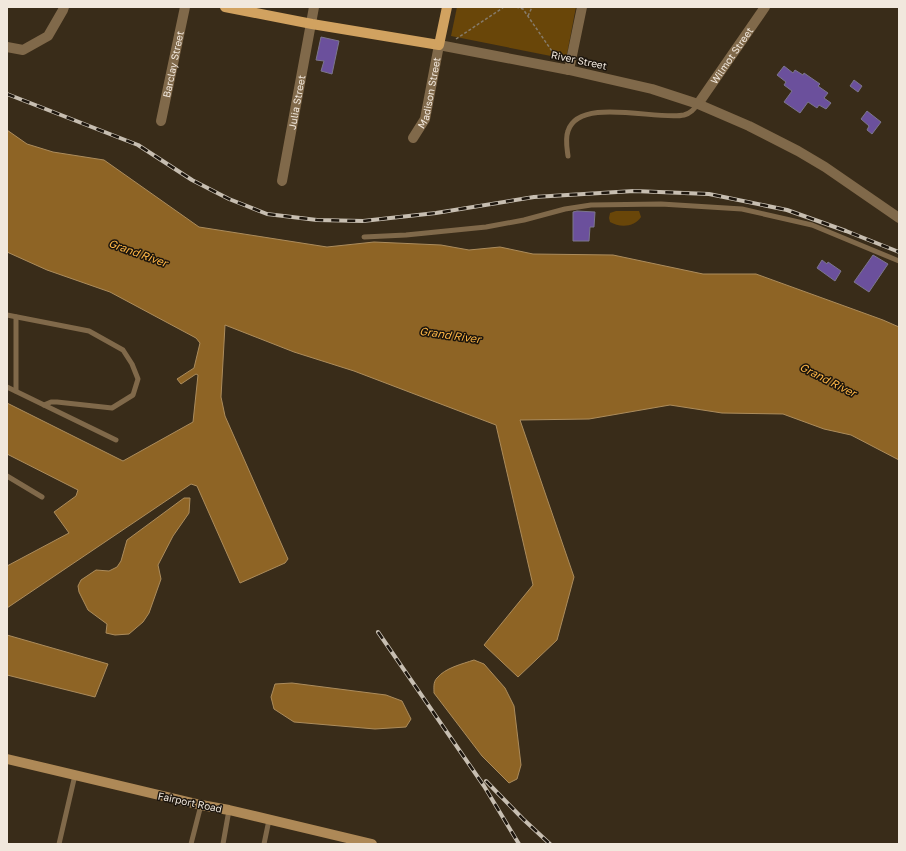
<svg xmlns="http://www.w3.org/2000/svg" width="906" height="851" viewBox="0 0 906 851" font-family="'Golos Text',sans-serif">
	<rect width="100%" height="100%" fill="#392c19"/>
	<g fill="#694609">
		<polygon points="457,7 576,7 566,59 451,36"/>
		<path d="M 616,211 L 639,211 L 641,217 C 635,227 620,228 610,222 L 609,218 L 610,213 Z"/>
	</g>
	<g fill="#8e6425" stroke="#ac8c5c">
		<polygon points="7,130 27,144 53,152 104,160 199,227 327,247 374,242 441,245 469,250 500,247 533,254 613,255 703,274 756,274 883,320 899,327 899,460 851,435 824,429 783,414 722,413 670,405 589,419 520,420 574,577 557,640 518,677 484,645 533,585 496,425 354,371 294,352 225,325 221,397 225,416 288,559 285,563 240,583 197,486 191,484 7,608 7,566 69,533 54,512 76,496 78,490 7,454 7,403 123,461 193,422 198,375 196,374 181,384 177,379 194,368 200,343 196,338 110,292 47,270 7,252"/>
		<polygon points="184,498 190,498 189,513 173,536 158,565 161,579 149,613 143,622 129,634 115,635 106,633 107,624 88,610 79,592 78,586 81,580 96,570 109,571 117,567 121,561 127,540"/>
		<polygon points="7,635 108,664 95,697 7,675"/>
		<path d="M 474,660 L 484,664 L 505,688 L 514,706 L 521,765 L 517,779 L 509,783 L 482,756 L 434,693 C 434,688 433,682 437,678 C 445,668 462,664 474,660 Z"/>
		<polygon points="292,683 386,695 402,701 411,719 406,727 375,729 294,722 274,709 271,697 275,684"/>
	</g>
	<g fill="#6b509c" stroke="#7c768d">
		<polygon points="321,37 339,41 332,74 321,71 324,61 316,60"/>
		<polygon points="784,66 793,73 795,70 803,75 804,73 820,84 818,86 828,93 824,98 831,103 826,109 819,105 817,108 808,102 800,113 784,102 792,91 784,85 786,82 777,75"/>
		<polygon points="854,80 862,86 858,92 850,86"/>
		<polygon points="867,111 881,122 872,134 867,130 869,126 861,119"/>
		<polygon points="577,211 595,212 594,227 590,227 589,241 573,241 573,212"/>
		<polygon points="873,255 888,264 869,292 854,282"/>
		<polygon points="822,260 827,264 828,262 841,271 835,281 817,268"/>
	</g>
	<g fill="none" stroke-linecap="round" stroke-linejoin="round">
		<g stroke="#867b6b" stroke-width="1.5" stroke-dasharray="3 2" stroke-linecap="butt">
			<polyline points="516,7 523,9 556,57"/>
			<polyline points="528,16 532,7"/>
			<polyline points="456,39 504,7"/>
		</g>
		<g stroke="#80694a" stroke-width="5">
			<path d="M 568,156 C 567,148 565,139 568,131 C 579,96 658,121 684,115 C 691,113 694,109 698,104"/>
			<polyline points="364,237 406,235 486,227 524,220 565,209 591,205 661,204 742,209 812,225 899,261"/>
			<polyline points="7,315 89,331 123,350 132,364 138,379 133,395 112,408 57,402 51,402 44,405"/>
			<polyline points="16,317 16,391"/>
			<polyline points="7,387 116,440"/>
			<polyline points="7,476 42,497"/>
			<polyline points="59,844 75,775"/>
			<polyline points="191,844 201,805"/>
			<polyline points="223,844 229,810"/>
			<polyline points="264,844 269,820"/>
		</g>
		<g stroke="#80694a" stroke-width="10">
			<polyline points="7,47 23,50 48,36 63,10 64,7"/>
			<polyline points="569,70 582,7"/>
			<path id="s1" d="M 698,104 L 765,7"/>
			<path id="s2" d="M 161,121 L 185,7"/>
			<path id="s3" d="M 413,138 L 425,119 L 439,45 L 569,70 L 652,89 L 698,104 L 749,126 L 798,151 L 825,167 L 899,218"/>
			<path id="s4" d="M 282,181 L 314,7"/>
		</g>
		<polyline stroke="#ae8957" stroke-width="10" points="7,759 201,805 229,810 372,844"/>
		<polyline stroke="#d1a260" stroke-width="10" points="225,7 312,24 439,45 447,7"/>
		<g stroke="#c7beb1" stroke-width="4">
			<g id="rail">
				<polyline points="7,94 138,145 192,180 229,199 267,214 317,220 363,221 436,213 534,197 634,191 709,194 787,210 846,231 899,252"/>
				<polyline points="378,632 484,786 519,844"/>
				<polyline points="486,781 523,819 550,844"/>
			</g>
		</g>
		<use href="#rail" stroke="#1c150d" stroke-width="2.5" stroke-dasharray="8" stroke-linecap="butt"/>
	</g>
	<g text-anchor="middle" stroke-width="3" stroke-linejoin="round" paint-order="stroke">
		<g font-size="10" fill="#f1e8dd" stroke="#1c150d">
			<text dy="4" stroke="none"><textPath href="#s1" startOffset="59">Wilmot Street</textPath></text>
			<text transform="translate(579 60) rotate(12)" y="4">River Street</text>
			<text dy="4" stroke="none"><textPath href="#s2" startOffset="58">Barclay Street</textPath></text>
			<text dy="4" stroke="none"><textPath href="#s3" startOffset="49">Madison Street</textPath></text>
			<text dy="4" stroke="none"><textPath href="#s4" startOffset="80">Julia Street</textPath></text>
			<text transform="translate(190 802) rotate(12)" y="4">Fairport Road</text>
		</g>
		<g font-size="11" font-style="italic" fill="#fdb545" stroke="#1c150d">
			<text transform="translate(138 253) rotate(20)" y="4">Grand River</text>
			<text transform="translate(450 335) rotate(8)" y="4">Grand River</text>
			<text transform="translate(828 380) rotate(27)" y="4">Grand River</text>
		</g>
	</g>
	<rect width="906" height="851" fill="none" stroke="#f1e8dd" stroke-width="16"/>
</svg>
